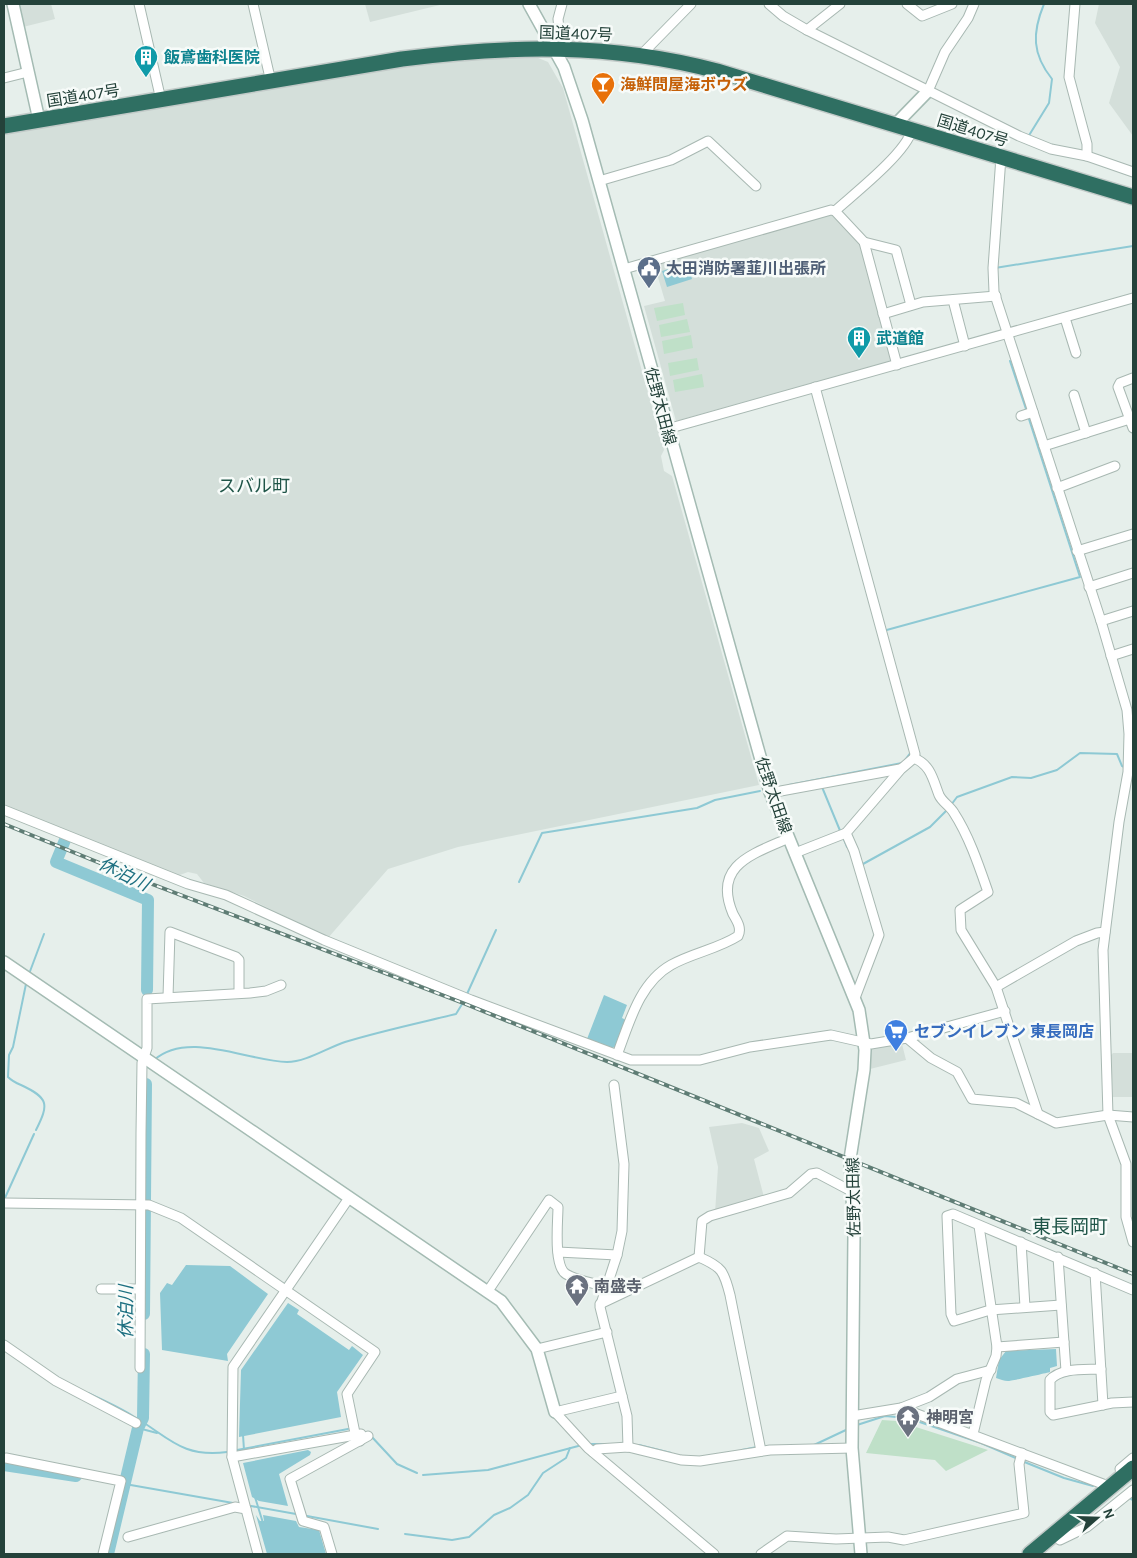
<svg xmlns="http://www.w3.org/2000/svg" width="1137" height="1558" viewBox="0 0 1137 1558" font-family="Karla,'Noto Sans JP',sans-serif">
	<rect width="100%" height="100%" fill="#e6efeb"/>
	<g fill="#d4dfda">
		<polygon points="18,4 51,4 55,19 23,27"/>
		<polygon points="365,4 444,4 370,22"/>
		<polygon points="1099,4 1133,4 1133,136 1109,103 1120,67 1095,23"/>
		<polygon points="531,55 548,62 563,88 664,450 661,456 664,471 672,476 759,785 458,847 388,869 328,938 244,896 204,883 197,874 188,872 177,876 4,806 4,133 407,64"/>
		<polygon points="833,213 859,238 892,361 676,421 644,306 665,301 654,264"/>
		<polygon points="901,1040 906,1060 870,1069 871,1047"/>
		<polygon points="1113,1053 1133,1053 1133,1097 1113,1097 1111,1055"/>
		<polygon points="742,1123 759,1128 769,1151 754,1159 765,1201 715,1213 718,1167 709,1127"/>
	</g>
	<g fill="#bfe0c8">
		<polygon points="683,303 685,315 657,321 654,308"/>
		<polygon points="687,319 690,332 661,337 659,325"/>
		<polygon points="691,335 693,348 664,354 662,341"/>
		<polygon points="697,358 699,370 670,376 668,363"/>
		<polygon points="702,374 704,387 675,392 673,380"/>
		<polygon points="882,1420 897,1421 988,1450 946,1471 935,1460 866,1453"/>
	</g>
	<g fill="#8ec9d4">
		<polygon points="687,263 692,279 667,287 662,271"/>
		<polygon points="604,995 627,1005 622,1018 626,1020 615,1047 611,1048 587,1039"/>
		<polygon points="186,1265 230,1266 268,1294 227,1354 228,1361 162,1350 160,1293 167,1283 172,1285"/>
		<polygon points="288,1303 299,1310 297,1314 349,1350 352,1346 363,1355 337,1392 341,1417 239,1437 241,1370"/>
		<path d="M 1056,1349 L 1057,1366 L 1050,1368 L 1050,1372 C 1047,1373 1011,1381 1008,1381 C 1004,1381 1000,1379 996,1378 L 999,1360 L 1006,1351 Z"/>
		<polygon points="308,1450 311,1452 310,1455 279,1474 288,1506 259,1501 252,1497 243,1463"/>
		<polygon points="256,1515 260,1521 264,1521 263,1515 296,1521 299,1527 319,1530 326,1554 267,1554"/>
	</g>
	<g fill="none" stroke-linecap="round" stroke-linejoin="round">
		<g stroke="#8ec9d4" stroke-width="2">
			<path d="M 1028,137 L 1049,103 L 1052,79 C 1032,54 1032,33 1044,4"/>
			<polyline points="995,268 1133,246"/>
			<polyline points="1010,361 1027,412"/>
			<polyline points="883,631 1080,577 1028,416"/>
			<polyline points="905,760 911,752"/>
			<polyline points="789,785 902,763"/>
			<polyline points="822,787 841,833"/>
			<polyline points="951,805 957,797 1012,777 1031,778 1057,770 1080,753 1117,754 1122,766 1125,768"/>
			<polyline points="843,837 847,847"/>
			<polyline points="863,864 930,827 948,809"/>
			<polyline points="519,882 542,833 697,808 715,800 760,791"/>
			<polyline points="29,974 44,934"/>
			<path d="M 26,984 L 13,1047 L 9,1055 L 8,1077 C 12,1081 16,1083 21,1085 C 49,1098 49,1104 36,1130"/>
			<polyline points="467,994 496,930"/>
			<path d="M 154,1060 C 188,1030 247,1061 287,1062 C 306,1062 327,1048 345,1042 C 381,1031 419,1023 456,1014 L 464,1001"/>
			<polyline points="4,1200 34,1134"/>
			<path d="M 88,1393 C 103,1400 119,1407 133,1416 C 169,1437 181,1458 227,1452"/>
			<polyline points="857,1425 885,1416 908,1418 981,1443 1018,1459"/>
			<polyline points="138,1428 157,1433"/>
			<polyline points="243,1435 244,1450"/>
			<polyline points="371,1436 397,1464 417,1473"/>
			<polyline points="590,1444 617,1444"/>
			<polyline points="639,1445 671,1453"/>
			<polyline points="814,1445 848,1429"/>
			<polyline points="237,1450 348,1429"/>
			<polyline points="742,1450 757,1447"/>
			<polyline points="1022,1461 1064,1478 1093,1486"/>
			<polyline points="423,1475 488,1470 582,1445"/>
			<polyline points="125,1484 233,1503"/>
			<polyline points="255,1497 263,1523"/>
			<polyline points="1131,1499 1133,1500"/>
			<polyline points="251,1506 296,1514"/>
			<polyline points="307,1516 378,1529"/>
			<polyline points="405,1534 452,1540 469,1537 494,1515 510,1508 528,1495 543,1473 566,1458 570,1448"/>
		</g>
		<g stroke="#8ec9d4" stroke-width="12">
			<polyline points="65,840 56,862 148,900 147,990"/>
			<polyline points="144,1314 146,1084"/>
			<polyline points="4,1465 76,1476"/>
			<polyline points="108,1554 138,1428 143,1418 144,1354"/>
		</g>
		<g stroke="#a8b8b2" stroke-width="11">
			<g id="street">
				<polyline points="139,4 161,100"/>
				<polyline points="253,4 271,82"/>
				<polyline points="769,4 783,16 807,30 1019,136 1051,149 1087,156 1133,172"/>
				<polyline points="907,4 922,16 952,4"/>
				<polyline points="1075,4 1069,77 1087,144 1087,156"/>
				<polyline points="807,30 840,4"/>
				<polyline points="561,49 558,19 562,4"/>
				<polyline points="641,55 691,4"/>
				<polyline points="4,78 28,72"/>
				<polyline points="928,91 945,52 968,18 974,4"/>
				<polyline points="1001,157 993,268 994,292 1101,621 1127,710 1129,734 1128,772 1119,822 1103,950 1108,1115 1126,1164 1126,1217 1133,1242"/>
				<polyline points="599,181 671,160 708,141 756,186"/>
				<path d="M 835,211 C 855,193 905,154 912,130"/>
				<polyline points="864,242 896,250 911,305"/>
				<polyline points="624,269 831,210 835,211 864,242 897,365"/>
				<polyline points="953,300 965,346"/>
				<polyline points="883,314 923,302 996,296"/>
				<polyline points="1065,318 1076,353"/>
				<polyline points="1133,378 1120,383 1118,387 1133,428"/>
				<polyline points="815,387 915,754 914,758"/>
				<polyline points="1074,395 1086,433"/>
				<polyline points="1021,416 1033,412"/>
				<polyline points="667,429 1133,298"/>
				<polyline points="1044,446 1133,418"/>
				<polyline points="1057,488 1115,466"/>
				<polyline points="1077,551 1133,534"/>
				<polyline points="1089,587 1133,573"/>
				<polyline points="1101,621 1133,611"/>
				<polyline points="1111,656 1133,649"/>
				<path d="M 914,758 C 931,765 933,780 939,795 C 942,802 950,806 954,813 C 969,836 979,866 988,892 L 960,910 L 961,930 L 996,987 L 1038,1114"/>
				<polyline points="770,793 900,769"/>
				<polyline points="4,810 188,884 226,895 324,940 471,1000 631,1060 700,1060 750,1047 831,1035 871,1044 907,1038 1005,1011"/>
				<polyline points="795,853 846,833"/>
				<polyline points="996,987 1076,941 1097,933 1105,932"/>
				<polyline points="168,997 170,932 236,957 239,960 239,993"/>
				<polyline points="855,998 879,935 854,851 846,833 901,769 914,758"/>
				<polyline points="907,1038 931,1058 957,1072 972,1099 1016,1103 1056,1123 1108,1115 1133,1117"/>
				<path d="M 617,1055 C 629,1024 639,983 671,965 C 692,953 718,949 738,936 C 742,928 737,921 733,914 C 712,865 753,854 789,838"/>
				<polyline points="614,1085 624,1164 622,1231 617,1255 600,1307 627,1416 628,1447"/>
				<polyline points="4,1203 149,1205 181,1218 375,1352 347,1394 355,1433 360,1441"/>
				<polyline points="1021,1242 1025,1307"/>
				<polyline points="558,1252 617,1255"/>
				<polyline points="699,1257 702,1221 710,1216 789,1193 811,1174 817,1173 851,1191"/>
				<polyline points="1058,1257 1066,1371"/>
				<polyline points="1095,1273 1103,1405"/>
				<polyline points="101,1289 139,1289"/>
				<path d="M 488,1291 L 549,1200 L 558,1207 C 558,1221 553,1266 566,1274 C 577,1281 594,1283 607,1287"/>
				<path d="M 600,1304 L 699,1257 C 722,1267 724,1271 730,1295 L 761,1451"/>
				<polyline points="1061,1305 990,1310 954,1321 951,1314 947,1216 953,1214 1133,1290"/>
				<polyline points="4,1345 56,1381 136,1423"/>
				<polyline points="997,1347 1064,1342"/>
				<polyline points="537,1349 607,1332"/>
				<polyline points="140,1368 141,1133 142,1063 147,1048 147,999 250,993 266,991 281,985"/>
				<path d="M 1101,1369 C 1086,1370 1061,1367 1050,1380 L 1050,1412 L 1053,1415 L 1112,1403 L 1133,1402"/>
				<polyline points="622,1396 555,1412 588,1448 714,1554"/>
				<polyline points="901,1408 1103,1484"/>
				<polyline points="852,1416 901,1408 929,1397 957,1379 991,1370"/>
				<polyline points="973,1434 986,1380 996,1356 997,1347 979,1226"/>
				<polyline points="593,1452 597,1449 628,1447 681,1460 700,1461 770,1450 852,1448"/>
				<polyline points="232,1457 361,1434"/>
				<polyline points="6,1458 121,1481 103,1554"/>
				<polyline points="1120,1469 1133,1458"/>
				<polyline points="128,1537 235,1507 246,1509"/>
				<polyline points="1060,1540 1087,1527 1133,1490"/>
				<polyline points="258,1554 232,1457 233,1367 349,1198"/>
				<polyline points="332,1554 324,1527 303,1521 290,1479 368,1436"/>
				<polyline points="761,1554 787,1536 836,1539 888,1537 904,1540 1024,1513 1019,1464 1022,1453"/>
			</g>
		</g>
		<g stroke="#a4bbb3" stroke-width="14">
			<g id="secondary">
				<polyline points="13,4 39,120"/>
				<polyline points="529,4 564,67 582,120 770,792 859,1010 865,1050 864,1070 850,1159 854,1235 852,1448 861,1554"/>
				<polyline points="895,125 928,91"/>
				<polyline points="4,962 501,1301 537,1349 555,1412"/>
			</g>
		</g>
		<g stroke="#c2cac8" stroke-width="18">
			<g id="highway">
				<path d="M 4,126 L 402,59 C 510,45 611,43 717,71 L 1133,197"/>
				<polyline points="1030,1554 1133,1468"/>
			</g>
		</g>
		<use href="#street" stroke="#fff" stroke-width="9"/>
		<use href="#secondary" stroke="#fff" stroke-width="11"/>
		<use href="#highway" stroke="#2f6f62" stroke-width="15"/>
		<g stroke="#5f7d75" stroke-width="4">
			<polyline id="rail" points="4,824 144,881 463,1003 1133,1274"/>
		</g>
		<use href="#rail" stroke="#f7fbf9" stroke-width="2" stroke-dasharray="5.5" stroke-linecap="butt"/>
	</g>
	<defs>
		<g id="building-pin" transform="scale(1.25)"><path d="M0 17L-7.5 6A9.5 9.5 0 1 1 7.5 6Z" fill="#0f9aa8" stroke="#f7fbf9"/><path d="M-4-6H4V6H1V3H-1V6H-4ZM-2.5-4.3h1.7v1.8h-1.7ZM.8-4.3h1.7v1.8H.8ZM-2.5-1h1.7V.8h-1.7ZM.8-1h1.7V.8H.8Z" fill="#fff"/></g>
		<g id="bar-pin" transform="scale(1.25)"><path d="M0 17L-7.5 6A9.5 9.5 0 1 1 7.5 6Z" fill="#e8710a" stroke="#f7fbf9"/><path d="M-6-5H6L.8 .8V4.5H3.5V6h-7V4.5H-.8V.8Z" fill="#fff"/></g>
		<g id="civic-pin" transform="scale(1.25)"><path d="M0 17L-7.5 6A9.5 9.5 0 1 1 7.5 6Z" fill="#5c6f8a" stroke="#f7fbf9"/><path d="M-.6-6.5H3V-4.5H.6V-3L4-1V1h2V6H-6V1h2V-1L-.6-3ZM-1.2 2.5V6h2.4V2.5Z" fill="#fff"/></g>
		<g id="supermarket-pin" transform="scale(1.25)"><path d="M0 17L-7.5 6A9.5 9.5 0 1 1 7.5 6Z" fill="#3f7fe0" stroke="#f7fbf9"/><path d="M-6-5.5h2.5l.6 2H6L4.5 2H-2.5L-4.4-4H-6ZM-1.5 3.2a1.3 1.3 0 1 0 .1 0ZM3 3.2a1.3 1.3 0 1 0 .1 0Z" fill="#fff"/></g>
		<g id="temple-pin" transform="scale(1.25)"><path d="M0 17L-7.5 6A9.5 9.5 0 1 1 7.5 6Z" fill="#6b7280" stroke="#f7fbf9"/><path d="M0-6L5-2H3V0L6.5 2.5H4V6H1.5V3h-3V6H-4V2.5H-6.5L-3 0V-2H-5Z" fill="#fff"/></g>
	</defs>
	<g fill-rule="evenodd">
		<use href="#building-pin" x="146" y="57"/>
		<use href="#bar-pin" x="603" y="84"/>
		<use href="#civic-pin" x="649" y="268"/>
		<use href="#building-pin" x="859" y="338"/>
		<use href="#supermarket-pin" x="896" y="1031"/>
		<use href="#temple-pin" x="577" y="1286"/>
		<use href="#temple-pin" x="908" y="1417"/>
	</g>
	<g text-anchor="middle" stroke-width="5" stroke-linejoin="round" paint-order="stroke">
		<g font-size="16" fill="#24423a" stroke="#f7fbf9">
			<text transform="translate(576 33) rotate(2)" y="6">国道407号</text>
			<text transform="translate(83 95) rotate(-9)" y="6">国道407号</text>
			<text transform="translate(973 130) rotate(17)" y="6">国道407号</text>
			<text transform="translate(661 406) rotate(75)" y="6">佐野太田線</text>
			<text transform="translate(774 795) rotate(71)" y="6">佐野太田線</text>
			<text transform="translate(853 1197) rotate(-91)" y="6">佐野太田線</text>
		</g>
		<g font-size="16" font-weight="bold" fill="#0d838f" stroke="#f7fbf9" text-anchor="start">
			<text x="164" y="63">飯鳶歯科医院</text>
			<text x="876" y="344">武道館</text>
		</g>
		<g font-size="16" font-weight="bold" fill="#c56008" stroke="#f7fbf9" text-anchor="start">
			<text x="620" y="90">海鮮問屋海ボウズ</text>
		</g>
		<g font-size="16" font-weight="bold" fill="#4e5e75" stroke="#f7fbf9" text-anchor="start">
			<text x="666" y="274">太田消防署韮川出張所</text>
		</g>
		<g font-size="16" font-weight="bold" fill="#366cbe" stroke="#f7fbf9" text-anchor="start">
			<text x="914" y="1037">セブンイレブン 東長岡店</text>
		</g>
		<g font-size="16" font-weight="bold" fill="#5b616d" stroke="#f7fbf9" text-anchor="start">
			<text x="594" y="1292">南盛寺</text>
			<text x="926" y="1423">神明宮</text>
		</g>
		<g font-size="18" fill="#1f5548" stroke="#f7fbf9">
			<text x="254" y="492">スバル町</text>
		</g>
		<g font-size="18" font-style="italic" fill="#1c6f80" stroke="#f7fbf9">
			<text transform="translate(124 874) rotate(26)" y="6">休泊川</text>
			<text transform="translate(126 1312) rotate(-90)" y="6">休泊川</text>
		</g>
		<g font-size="19" fill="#1f5548" stroke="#f7fbf9">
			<text x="1070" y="1233">東長岡町</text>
		</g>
	</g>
	<rect width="1137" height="1558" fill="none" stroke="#24423a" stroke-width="10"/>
	<g transform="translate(1097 1518) rotate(70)" stroke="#f7fbf9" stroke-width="4" paint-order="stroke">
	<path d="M0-4L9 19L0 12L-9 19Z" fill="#24423a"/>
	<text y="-8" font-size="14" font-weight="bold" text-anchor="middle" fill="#24423a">N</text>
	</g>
</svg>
